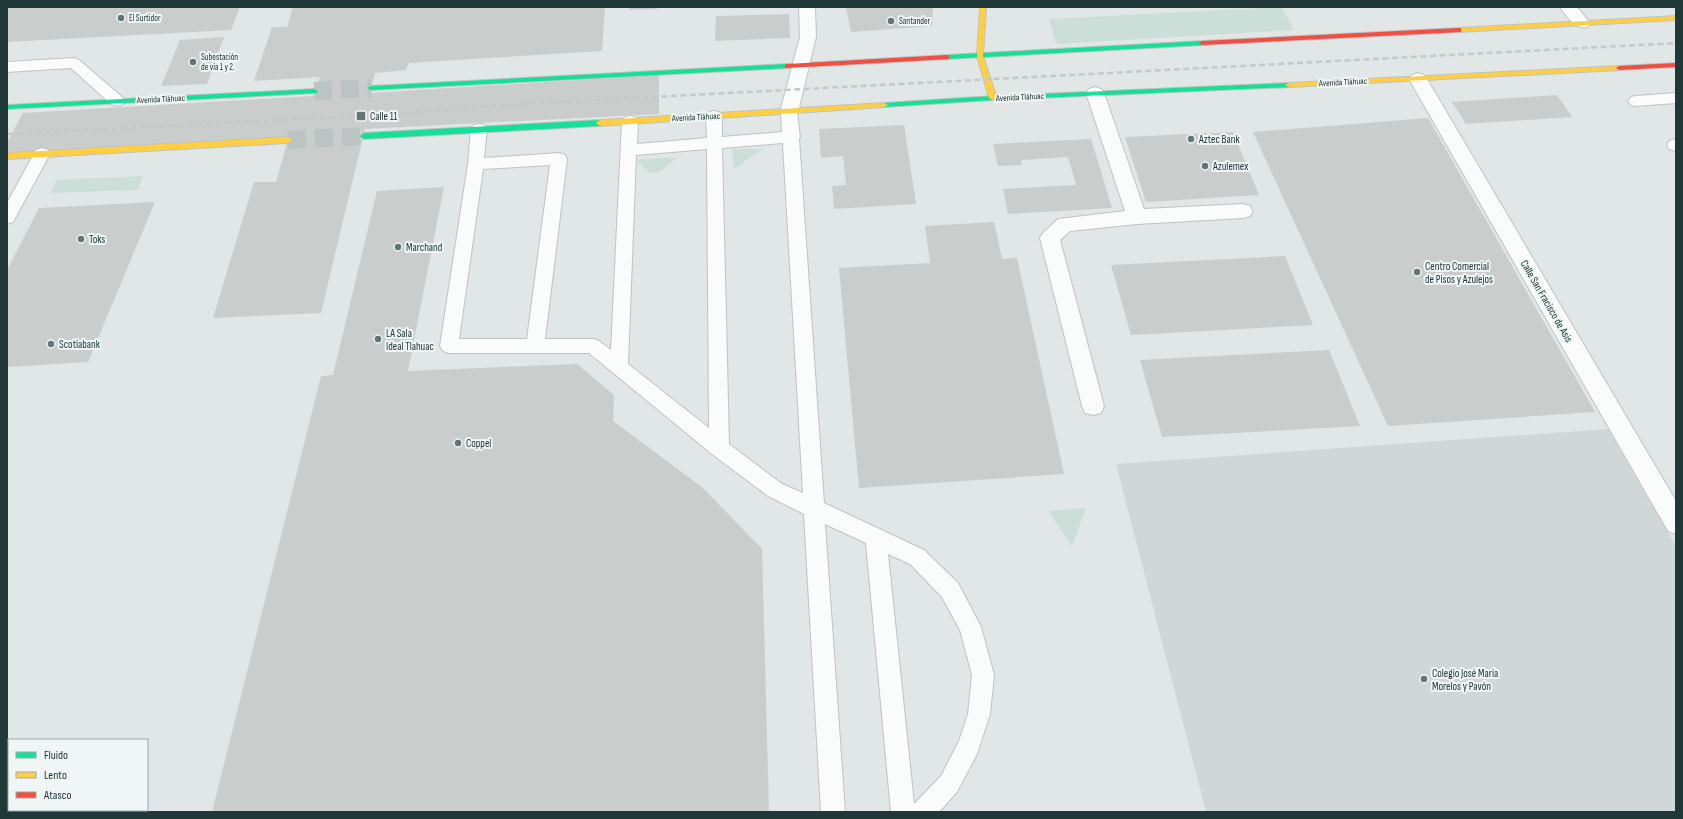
<svg xmlns="http://www.w3.org/2000/svg" width="1683" height="819" viewBox="0 0 1683 819" font-family="'Sofia Sans Condensed',sans-serif">
	<rect width="100%" height="100%" fill="#e1e7e6"/>
	<polygon fill="#d0d8d7" points="1608,429 1676,546 1676,812 1206,812 1116,464"/>
	<g fill="#cbdfd8">
		<polygon points="1282,7 1294,30 1056,44 1049,19"/>
		<polygon points="732,149 763,149 734,169"/>
		<polygon points="677,157 660,172 650,173 635,160"/>
		<polygon points="143,176 138,190 51,193 56,180"/>
		<polygon points="1086,508 1072,546 1048,511"/>
	</g>
	<g fill="#c9cecd">
		<polygon points="7,7 240,7 231,30 7,42"/>
		<polygon points="293,7 605,7 602,51 409,63 406,70 375,73 370,93 659,75 659,114 365,129 321,313 213,318 254,182 276,182 288,140 7,152 7,142 23,113 313,96 320,77 254,81 272,27 287,27"/>
		<polygon points="630,7 657,7 657,9 629,10"/>
		<polygon points="846,7 933,7 932,26 851,32"/>
		<polygon points="789,14 790,38 715,41 716,16"/>
		<polygon points="224,37 207,84 161,86 180,40"/>
		<polygon points="1557,95 1572,117 1466,124 1452,102"/>
		<polygon points="1428,118 1595,412 1388,426 1253,132"/>
		<polygon points="904,125 916,204 834,209 832,186 846,185 843,156 821,158 819,129"/>
		<polygon points="1233,132 1259,195 1146,202 1125,137"/>
		<polygon points="1091,139 1112,208 1008,214 1003,189 1076,185 1068,157 1021,160 1022,165 998,166 993,144"/>
		<polygon points="444,187 408,371 577,364 614,395 613,421 702,487 762,549 769,812 212,812 321,376 333,375 377,191"/>
		<polygon points="155,202 88,362 7,367 7,270 39,208"/>
		<polygon points="994,222 1002,259 1017,258 1064,474 859,488 839,268 930,263 925,226"/>
		<polygon points="1285,256 1313,325 1131,335 1111,265"/>
		<polygon points="1329,350 1360,426 1162,437 1140,360"/>
	</g>
	<g fill="none" stroke-linecap="round" stroke-linejoin="round">
		<g stroke="#bbc4c3" stroke-width="18" stroke-dasharray="18 9" stroke-linecap="butt">
			<polyline points="314,91 371,88"/>
			<polyline points="288,140 364,136"/>
		</g>
		<g stroke="#bec3c3" stroke-width="2">
			<g id="lane">
				<polygon points="74,58 79,60 122,97 125,101 122,105 117,106 112,105 71,68 7,72 7,62"/>
				<polygon points="1676,93 1676,103 1636,106 1631,105 1628,101 1631,97 1636,96"/>
				<path d="M 789,107 L 794,108 L 797,112 L 800,137 L 799,139 L 824,503 L 924,550 L 958,583 L 981,627 L 994,675 L 990,714 L 977,754 L 957,792 L 939,812 L 891,812 L 866,543 L 825,524 L 845,812 L 821,812 L 804,514 L 768,496 L 712,454 L 589,353 L 449,353 L 443,351 L 440,346 L 468,164 L 471,129 L 474,125 L 479,124 L 484,125 L 487,129 L 484,158 L 559,153 L 565,155 L 567,159 L 545,339 L 593,339 L 599,341 L 611,350 L 622,121 L 625,117 L 630,116 L 635,117 L 638,121 L 637,144 L 707,138 L 706,116 L 709,112 L 714,111 L 719,112 L 722,116 L 722,137 L 782,132 L 781,112 L 784,108 ZM 783,143 L 803,493 L 782,484 L 729,444 L 722,148 ZM 707,149 L 709,428 L 628,364 L 636,155 ZM 550,165 L 527,339 L 459,339 L 483,169 ZM 888,554 L 910,564 L 942,597 L 960,630 L 972,675 L 968,714 L 959,741 L 941,776 L 914,804 Z"/>
				<polygon points="1676,139 1676,151 1669,149 1667,145 1669,141"/>
				<polygon points="42,148 48,150 50,154 13,222 7,224 7,203 36,150"/>
			</g>
		</g>
		<g stroke="#bec3c3" stroke-width="2">
			<g id="street">
				<polygon points="799,7 815,7 816,37 798,112 795,116 789,118 783,116 780,112 800,37"/>
				<path d="M 1560,7 L 1577,7 L 1590,23 L 1588,27 C 1575,30 1567,17 1560,7 Z"/>
				<polygon points="1418,73 1424,75 1427,79 1676,501 1676,534 1668,531 1409,79 1412,75"/>
				<polygon points="1095,87 1101,89 1104,93 1144,209 1243,204 1250,206 1253,211 1250,216 1243,218 1137,224 1070,231 1060,240 1104,406 1101,413 1093,415 1085,413 1082,406 1040,238 1043,233 1058,219 1125,211 1086,93 1089,89"/>
			</g>
		</g>
		<g stroke="#bec4c4" stroke-width="2">
			<g id="fast">
				<polygon points="1202,41 1204,41 1204,45 947,59 944,57 947,55"/>
				<polygon points="787,64 789,64 789,68 371,90 367,88 371,86"/>
				<polygon points="1289,83 1293,85 1292,87 993,100 884,107 880,105 884,103 993,96"/>
				<polygon points="314,89 318,91 317,93 7,109 7,105"/>
				<polygon points="600,120 604,123 600,126 364,139 360,136 364,133"/>
			</g>
		</g>
		<g stroke="#bec4c4" stroke-width="2">
			<g id="slow">
				<polygon points="980,7 986,7 983,56 997,98 993,100 989,98 977,56"/>
				<polygon points="1676,16 1676,20 1459,32 1456,30 1459,28"/>
				<polygon points="1619,66 1621,66 1621,70 1289,87 1285,85 1289,83"/>
				<polygon points="884,103 888,105 884,107 600,126 596,123 600,120"/>
				<polygon points="288,137 292,140 288,143 7,159 7,153"/>
			</g>
		</g>
		<g stroke="#bec4c4" stroke-width="2">
			<g id="jam">
				<polygon points="1459,28 1461,28 1461,32 1202,45 1199,43 1202,41"/>
				<polygon points="947,55 949,55 949,59 787,68 784,66 787,64"/>
				<polygon points="1676,63 1676,67 1619,70 1616,68 1619,66"/>
			</g>
		</g>
		<use href="#lane" fill="#fafbfb" fill-rule="evenodd"/>
		<use href="#street" fill="#fafbfb" fill-rule="evenodd"/>
		<use href="#fast" fill="#16e098" fill-rule="evenodd"/>
		<use href="#slow" fill="#ffcf43" fill-rule="evenodd"/>
		<use href="#jam" fill="#f24e42" fill-rule="evenodd"/>
		<polyline stroke="#c6c9c9" stroke-width="2.5" stroke-dasharray="6 3.5" stroke-linecap="butt" points="7,134 361,116 521,104 1676,43"/>
	</g>
	<g fill="#647575" stroke="#eff6f5" stroke-width="1.5">
		<circle cx="121" cy="18" r="4"/>
		<circle cx="891" cy="21" r="4"/>
		<circle cx="193" cy="62" r="4"/>
		<rect x="356" y="111" width="10" height="10" rx="2"/>
		<circle cx="1191" cy="139" r="4"/>
		<circle cx="1205" cy="166" r="4"/>
		<circle cx="81" cy="239" r="4"/>
		<circle cx="398" cy="247" r="4"/>
		<circle cx="1417" cy="272" r="4"/>
		<circle cx="378" cy="339" r="4"/>
		<circle cx="51" cy="344" r="4"/>
		<circle cx="458" cy="443" r="4"/>
		<circle cx="1424" cy="679" r="4"/>
	</g>
	<g text-anchor="middle" stroke-width="4" stroke-linejoin="round" paint-order="stroke">
		<g font-size="9" fill="#213838" stroke="#eff6f5" text-anchor="start">
			<text x="129" y="21">El Surtidor</text>
			<text x="899" y="24">Santander</text>
			<text x="201" y="60">Subestación<tspan x="201" dy="10">de vía 1 y 2.</tspan></text>
		</g>
		<g font-size="9" fill="#213838" stroke="#eff6f5">
			<text transform="translate(1343 82) rotate(-3)" y="3">Avenida Tláhuac</text>
			<text transform="translate(1020 97) rotate(-3)" y="3">Avenida Tláhuac</text>
			<text transform="translate(161 99) rotate(-3)" y="3">Avenida Tláhuac</text>
			<text transform="translate(696 117) rotate(-3)" y="3">Avenida Tláhuac</text>
		</g>
		<g font-size="11" fill="#213838" stroke="#eff6f5" text-anchor="start">
			<text x="370" y="120">Calle 11</text>
			<text x="1199" y="143">Aztec Bank</text>
			<text x="1213" y="170">Azulemex</text>
			<text x="89" y="243">Toks</text>
			<text x="406" y="251">Marchand</text>
			<text x="1425" y="270">Centro Comercial<tspan x="1425" dy="13">de Pisos y Azulejos</tspan></text>
			<text x="386" y="337">LA Sala<tspan x="386" dy="13">Ideal Tlahuac</tspan></text>
			<text x="59" y="348">Scotiabank</text>
			<text x="466" y="447">Coppel</text>
			<text x="1432" y="677">Colegio José María<tspan x="1432" dy="13">Morelos y Pavón</tspan></text>
		</g>
		<g font-size="11" fill="#213838" stroke="#eff6f5">
			<text transform="translate(1547 301) rotate(60)" y="4">Calle San Fracisco de Asis</text>
		</g>
	</g>
	<rect width="1683" height="819" fill="none" stroke="#213838" stroke-width="16"/>
	<rect x="8" y="739" width="140" height="72" fill="#eff6f5" stroke="#9daaa9"/>
	<rect x="16" y="752" width="20" height="6" fill="#16e098" stroke="#9daaa9"/>
	<text x="44" y="759" font-size="12" fill="#213838">Fluido</text>
	<rect x="16" y="772" width="20" height="6" fill="#ffcf43" stroke="#9daaa9"/>
	<text x="44" y="779" font-size="12" fill="#213838">Lento</text>
	<rect x="16" y="792" width="20" height="6" fill="#f24e42" stroke="#9daaa9"/>
	<text x="44" y="799" font-size="12" fill="#213838">Atasco</text>
</svg>
